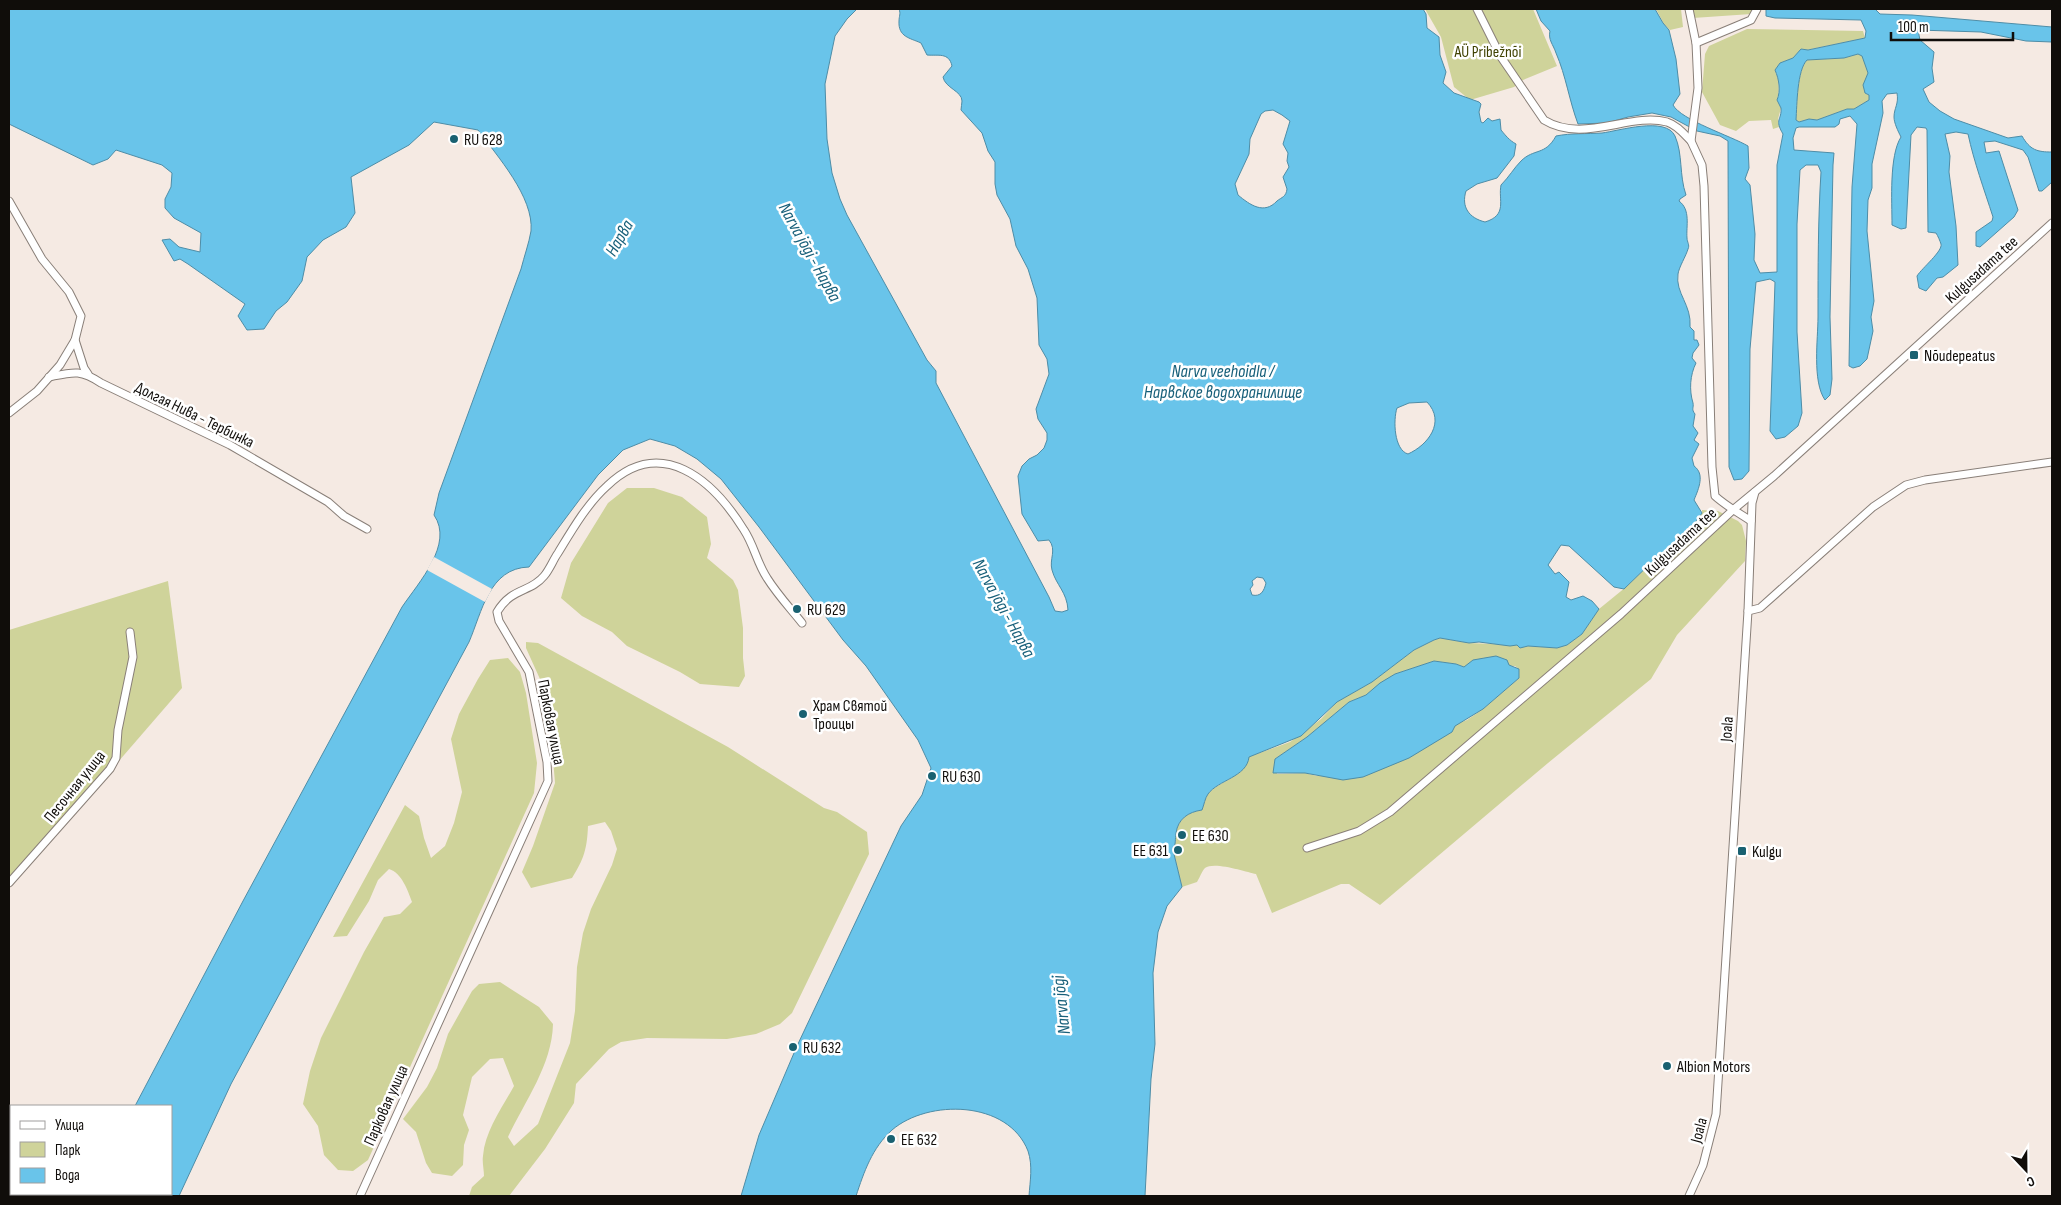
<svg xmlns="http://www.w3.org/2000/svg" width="2061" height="1205" viewBox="0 0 2061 1205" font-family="'Sofia Sans Condensed',sans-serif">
	<rect width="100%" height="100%" fill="#f5eae3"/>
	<g fill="#cfd39a" fill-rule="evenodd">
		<polygon points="1425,9 1533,9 1557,66 1523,80 1514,87 1470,100 1454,87 1441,37"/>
		<polygon points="1656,9 1681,9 1683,27 1670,30 1664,24"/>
		<polygon points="1691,9 1752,9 1751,14 1693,18"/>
		<path d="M 1747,29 L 1863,31 L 1865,38 L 1807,50 L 1801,49 L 1793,58 L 1780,63 L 1775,70 C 1779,79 1780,91 1777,100 L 1781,108 L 1778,119 L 1779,127 L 1773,129 L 1771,120 L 1749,121 L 1736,131 L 1720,125 L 1702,92 L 1705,54 L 1709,46 Z"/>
		<path d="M 1858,54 L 1863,56 L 1868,73 L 1864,85 L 1865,93 L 1869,95 L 1869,100 L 1854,109 L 1847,109 L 1817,120 L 1809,119 L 1799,122 L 1796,120 C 1797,105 1797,70 1807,60 L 1844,58 Z"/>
		<polygon points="627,488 654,488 682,497 707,517 711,544 707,558 733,580 738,590 743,628 743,658 745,676 739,687 700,684 680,672 627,646 612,632 582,616 561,598 571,563 608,503"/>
		<path d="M 1702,510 L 1718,511 L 1738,521 L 1742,525 L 1746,541 L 1745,561 L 1677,635 L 1651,679 L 1548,763 L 1380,905 L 1349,884 L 1341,884 L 1272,913 L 1256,874 C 1246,872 1214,861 1205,868 C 1202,871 1200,877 1197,882 L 1182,887 L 1173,850 C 1176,844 1175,839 1176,833 C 1178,819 1188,812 1202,810 C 1204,805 1205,798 1208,794 C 1218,781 1248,776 1248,757 L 1290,742 L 1321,719 L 1337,702 L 1372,682 L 1414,650 L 1434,640 L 1440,638 L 1469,643 L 1517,645 L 1524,647 L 1528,646 L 1557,648 L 1567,645 L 1582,634 L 1599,609 L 1626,587 L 1657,557 L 1688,534 L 1702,513 ZM 1434,661 L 1456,664 L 1464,667 L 1469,664 L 1515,666 L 1519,669 L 1519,678 L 1483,709 L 1467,720 L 1317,776 L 1305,773 L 1277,774 L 1275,759 L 1307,737 L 1349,702 L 1366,695 L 1395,674 Z"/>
		<polygon points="168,581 182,688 9,888 9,630"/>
		<path d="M 526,642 L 538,643 L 728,747 L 824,808 L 837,812 L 867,832 L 869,854 L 792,1013 L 780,1024 L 756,1034 L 727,1039 L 647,1038 L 621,1042 L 609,1049 L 576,1084 L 574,1103 L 545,1149 L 509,1196 L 469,1196 L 472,1187 L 484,1176 C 484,1170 482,1162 483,1156 C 485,1131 502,1108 514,1086 L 503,1058 L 490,1059 L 472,1077 L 463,1115 L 469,1130 L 464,1145 L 463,1165 L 452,1176 L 432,1173 L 426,1163 L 416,1132 L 403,1119 L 427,1087 L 437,1068 L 448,1034 L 472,991 L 479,984 L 500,982 L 539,1007 L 553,1024 C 552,1065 525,1101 508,1137 L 514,1146 L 538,1124 L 570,1043 L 575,1011 L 577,967 L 583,933 L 591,909 L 612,865 L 617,849 L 611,831 L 605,822 L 588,826 C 587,849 584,859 572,878 L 531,888 L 522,872 L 533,846 L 555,783 L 549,710 L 544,688 L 526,648 Z"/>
		<path d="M 508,658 L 520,672 L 526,693 L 537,763 L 534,793 L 368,1160 L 353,1171 L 338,1170 L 324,1155 L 318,1126 L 303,1104 L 310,1071 L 321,1038 L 364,952 L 384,917 L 400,914 L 412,902 C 408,891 402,873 389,869 L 378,880 L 369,901 L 347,936 L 333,937 L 405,805 L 419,816 L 424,838 L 431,858 L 445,846 L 454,823 L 462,792 L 451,739 L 459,714 L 478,679 L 490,660 Z"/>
	</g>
	<g fill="#69c4ea" stroke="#4e8da7" fill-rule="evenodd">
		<path d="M 9,9 L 857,9 L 847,19 L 835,36 L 825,84 L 827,139 L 832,173 L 840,199 L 847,215 L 927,360 L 936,371 L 936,383 L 1049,597 L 1055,611 L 1062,612 L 1068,610 C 1067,592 1056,585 1052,570 C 1049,559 1057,550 1049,540 L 1038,541 L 1022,514 L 1018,476 L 1022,466 L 1029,459 L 1037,455 L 1044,448 L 1047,440 L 1047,433 L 1038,419 L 1036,409 L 1049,374 L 1047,359 L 1039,345 L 1037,298 L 1028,269 L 1016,246 L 1010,219 L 997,195 L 995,184 L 995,162 L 988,151 L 982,133 L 961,110 C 961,107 962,104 962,101 C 962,91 945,88 943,77 L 952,66 C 949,52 938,56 927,55 L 921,43 C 910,38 898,37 899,21 C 899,16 901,14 899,9 L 1423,9 L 1426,14 L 1427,28 L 1439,37 L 1440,55 L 1446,72 L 1443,83 L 1454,93 L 1479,102 L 1481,104 L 1479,112 L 1481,122 L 1483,123 L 1488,118 L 1492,121 L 1500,119 L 1501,130 C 1506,136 1509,140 1516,144 L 1514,156 L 1497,178 L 1477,184 L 1466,191 C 1461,207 1469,218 1485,222 C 1508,215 1498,200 1501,185 C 1509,177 1514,168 1521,161 C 1534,148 1545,156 1556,136 C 1571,133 1586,134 1602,133 C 1618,131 1666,116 1675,136 C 1683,154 1679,175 1686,195 L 1680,199 L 1679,201 C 1691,210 1686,226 1687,238 C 1687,242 1690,245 1688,249 C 1686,256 1679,267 1678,274 C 1675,293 1692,305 1690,327 L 1694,331 L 1694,340 L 1697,340 L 1699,345 L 1693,353 L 1692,358 L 1696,363 C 1690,375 1689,390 1693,403 C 1694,408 1691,409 1695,414 L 1693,426 L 1698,433 L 1694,440 L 1699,444 L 1692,458 L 1694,466 C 1705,474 1699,488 1694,500 L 1702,513 L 1686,535 L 1657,557 L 1624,589 L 1614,587 L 1569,546 L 1561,545 L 1548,565 L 1555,574 L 1559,572 L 1569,582 L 1566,597 L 1571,600 L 1583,596 L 1592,601 L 1599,609 L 1582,634 L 1567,645 L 1557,648 L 1528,646 L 1520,648 L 1517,645 L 1510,646 L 1479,642 L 1469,643 L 1440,638 L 1434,640 L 1414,650 L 1372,682 L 1337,702 L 1301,736 L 1249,757 C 1247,777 1218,780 1208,794 C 1205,798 1204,805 1202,810 C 1188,812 1178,819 1176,833 C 1175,839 1176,845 1173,850 L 1182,887 L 1167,906 L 1158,932 L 1153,973 L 1155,1044 L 1151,1079 L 1145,1196 L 1029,1196 C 1030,1181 1033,1166 1028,1151 C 1008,1100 928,1099 892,1130 C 872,1148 864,1172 856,1196 L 741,1196 L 759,1135 L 797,1046 L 901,826 L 922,795 L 931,768 L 918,740 L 866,666 L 843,640 L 759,527 L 721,479 L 697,459 L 675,446 L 650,439 L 623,450 L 598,475 L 529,567 C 489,568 482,612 469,642 L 231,1084 L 179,1196 L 94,1196 L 95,1194 L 171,1194 L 171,1106 L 135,1106 L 243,901 L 402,607 C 419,582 454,544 434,515 L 439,493 L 521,269 C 524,257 529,243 531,231 C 534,197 497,156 478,130 L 434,122 L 409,145 L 351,177 L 355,213 L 346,227 L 323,240 L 307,257 L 302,281 L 287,302 L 276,311 L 264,329 L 247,330 L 238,316 L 245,304 L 188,264 L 180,259 L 174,261 L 162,240 L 170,239 L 179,247 L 200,252 L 201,233 L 174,218 L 165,208 L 165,199 L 171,187 L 172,173 L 162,165 L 116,150 L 108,159 L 93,165 L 9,124 ZM 1273,110 L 1282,115 L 1290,121 L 1283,144 L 1288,153 L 1287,161 L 1289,167 L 1283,177 L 1287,189 C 1286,197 1282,197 1277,201 C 1264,215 1250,205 1238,195 L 1235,184 L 1249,154 L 1250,139 L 1261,114 L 1265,111 ZM 1427,402 C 1446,422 1428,445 1408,454 C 1394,450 1393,420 1397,408 L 1409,403 ZM 1257,577 L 1263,578 L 1266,583 C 1264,591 1261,597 1252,595 L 1250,589 L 1253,585 L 1252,581 Z"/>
		<path d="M 1536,9 L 1655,9 L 1663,23 L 1669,30 L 1676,59 L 1680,94 L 1673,105 C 1681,120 1731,136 1748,146 L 1749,168 L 1745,179 L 1750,185 L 1755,234 L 1754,260 L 1760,273 L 1777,272 L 1777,165 L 1783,134 C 1774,119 1782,120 1781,108 L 1777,100 C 1781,91 1779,79 1775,70 L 1780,63 L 1793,58 L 1801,49 L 1808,50 L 1865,38 L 1866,31 L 1861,20 L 1775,18 L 1766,16 L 1766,9 L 1875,9 L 1880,14 L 1912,15 L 2052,27 L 2052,42 L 2026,41 L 1981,32 L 1918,30 L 1920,40 L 1934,52 L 1932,68 L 1934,82 L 1923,89 L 1929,102 L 1940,111 L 1954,119 L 2008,138 L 2022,136 C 2030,150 2037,152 2052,152 L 2052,182 L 2042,191 L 2039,191 L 2028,157 L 2023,150 L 1995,141 L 1984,142 L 1986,153 L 1999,151 L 2018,210 L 2014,217 L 1980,247 L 1976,246 L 1976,232 L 1992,221 L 1993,217 C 1984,189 1974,162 1968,134 L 1956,132 L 1945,134 L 1950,156 L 1949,172 L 1956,226 L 1958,265 L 1943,277 L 1937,278 L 1926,291 L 1919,288 L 1917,276 C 1922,268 1943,251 1941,244 C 1940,241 1938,236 1936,233 L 1928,232 L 1927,130 L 1926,128 L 1917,127 L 1911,135 L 1906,228 L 1901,229 L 1892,225 C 1892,201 1889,156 1901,137 C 1898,131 1894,123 1894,117 C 1894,108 1899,104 1897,93 L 1887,94 L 1882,101 L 1883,113 L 1872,164 L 1872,188 L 1868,200 L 1867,231 L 1874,301 L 1871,317 L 1873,331 L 1867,359 L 1860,366 L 1853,368 L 1849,366 L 1852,187 L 1857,124 L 1850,116 L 1840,119 L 1839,124 L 1835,127 L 1799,127 L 1796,128 L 1793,138 L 1794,150 L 1834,153 L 1833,165 L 1830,317 L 1832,379 L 1830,395 L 1825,400 C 1812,381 1818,339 1818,317 C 1818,268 1818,220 1821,172 L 1818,165 L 1806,165 L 1800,170 L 1797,224 L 1797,332 L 1802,413 L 1798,426 L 1785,437 L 1776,439 L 1770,431 L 1775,282 L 1770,279 L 1756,282 L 1750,349 L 1749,471 L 1742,479 L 1734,480 L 1729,467 L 1728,141 L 1720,136 L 1697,131 L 1671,117 L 1652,113 L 1628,117 L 1607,123 L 1578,124 C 1569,100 1566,76 1556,53 C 1553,44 1548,40 1550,31 L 1541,21 ZM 1858,54 L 1862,56 L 1868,73 L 1863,85 L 1865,93 L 1869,95 L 1869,100 L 1854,109 L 1847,109 L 1817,120 L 1809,119 L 1799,122 L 1796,120 C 1797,105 1797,70 1807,60 L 1844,58 Z"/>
		<polygon points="1496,656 1507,660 1509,665 1519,669 1519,678 1483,709 1455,726 1452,732 1409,758 1363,777 1343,780 1305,773 1273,773 1275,759 1307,737 1349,702 1366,695 1380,683 1395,674 1434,661 1456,664 1464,667 1473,660"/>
	</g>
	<polygon fill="#f5eae3" points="434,557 492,589 485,602 427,570"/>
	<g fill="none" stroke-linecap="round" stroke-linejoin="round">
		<g stroke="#897f78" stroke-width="9">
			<g id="street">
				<path d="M 1477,9 L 1501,57 L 1544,120 C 1583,144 1630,112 1667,122 C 1677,125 1684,134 1691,141"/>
				<path d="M 1689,9 L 1696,43 L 1698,88 L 1691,141 L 1702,165 L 1704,186 L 1712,467 L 1715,496 C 1726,506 1739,513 1751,521"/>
				<polyline points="1696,43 1751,20 1757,9"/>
				<polyline points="9,201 42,259 69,292 81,316 75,340 60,365 37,391 9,413"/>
				<polyline points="75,340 84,368 88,374"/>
				<path d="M 49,377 C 73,372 80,369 101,383 L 230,445 L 328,502 L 344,516 L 367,529"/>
				<polyline points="1748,611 1760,608 1873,507 1906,485 1925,480 2052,462"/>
				<polyline points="1307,848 1359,831 1390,812 1621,614 1734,509 1774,476 2052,223"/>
				<polyline points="9,883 110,769 116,758 118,730 133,657 130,632"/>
				<path d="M 360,1196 L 548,781 L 547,762 L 529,672 L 499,621 L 497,612 C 512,587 530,593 544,576 C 550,569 553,560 558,553 C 572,530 587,504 607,486 C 661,434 713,480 744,530 C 754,545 757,563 767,578 C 777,594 790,608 802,623"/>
				<polyline points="1689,1196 1703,1165 1716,1114 1748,611 1752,503 1755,492"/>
			</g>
		</g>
		<use href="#street" stroke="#fff" stroke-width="7"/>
	</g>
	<g fill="#196171" stroke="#fff" stroke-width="2">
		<circle cx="454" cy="139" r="5"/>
		<rect x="1909" y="350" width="10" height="10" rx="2.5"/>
		<circle cx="797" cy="609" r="5"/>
		<circle cx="803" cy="714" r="5"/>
		<circle cx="932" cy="776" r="5"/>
		<circle cx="1182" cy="835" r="5"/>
		<circle cx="1178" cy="850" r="5"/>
		<rect x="1737" y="846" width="10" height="10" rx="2.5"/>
		<circle cx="793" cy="1047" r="5"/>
		<circle cx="1667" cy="1066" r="5"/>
		<circle cx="891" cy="1139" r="5"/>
	</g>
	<g text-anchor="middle" stroke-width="5" stroke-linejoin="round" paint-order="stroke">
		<g font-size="16" fill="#3f4101" stroke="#fff">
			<text x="1488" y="57">AÜ Pribežnõi</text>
		</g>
		<g font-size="16" fill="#100d0a" stroke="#fff" text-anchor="start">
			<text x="464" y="145">RU 628</text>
			<text x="1924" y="361">Nõudepeatus</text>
			<text x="807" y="615">RU 629</text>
			<text x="813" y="711">Храм Святой<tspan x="813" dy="18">Троицы</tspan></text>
			<text x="942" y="782">RU 630</text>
			<text x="1192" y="841">EE 630</text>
			<text x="1168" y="856" text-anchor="end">EE 631</text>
			<text x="1752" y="857">Kulgu</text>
			<text x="803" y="1053">RU 632</text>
			<text x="1677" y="1072">Albion Motors</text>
			<text x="901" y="1145">EE 632</text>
		</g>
		<g font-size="16" fill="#100d0a" stroke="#fff">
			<text transform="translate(1981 269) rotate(-42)" y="6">Kulgusadama tee</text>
			<text transform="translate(195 414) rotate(26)" y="6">Долгая Нива - Тербинка</text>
			<text transform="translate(1680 541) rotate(-43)" y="6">Kulgusadama tee</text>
			<text transform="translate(552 722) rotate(79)" y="6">Парковая улица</text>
			<text transform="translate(1726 729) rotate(-86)" y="6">Joala</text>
			<text transform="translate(74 786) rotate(-51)" y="6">Песочная улица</text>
			<text transform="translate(385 1105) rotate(-66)" y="6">Парковая улица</text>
			<text transform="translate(1698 1130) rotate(-75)" y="6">Joala</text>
		</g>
		<g font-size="18" font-style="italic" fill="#18607a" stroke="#fff">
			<text transform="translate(619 238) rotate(-60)" y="6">Нарва</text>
			<text transform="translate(810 252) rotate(61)" y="6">Narva jõgi - Нарва</text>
			<text x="1223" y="377">Narva veehoidla /<tspan x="1223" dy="21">Нарвское водохранилище</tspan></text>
			<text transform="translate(1004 608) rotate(61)" y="6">Narva jõgi - Нарва</text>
			<text transform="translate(1061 1005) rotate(-96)" y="6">Narva jõgi</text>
		</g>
	</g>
	<rect width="2061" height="1205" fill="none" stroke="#100d0a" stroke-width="20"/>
	<rect x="10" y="1105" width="162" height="90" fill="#ffffff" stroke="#9f9e9d"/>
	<rect x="20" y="1121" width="25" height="8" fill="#ffffff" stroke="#9f9e9d"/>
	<text x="55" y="1130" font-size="15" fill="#100d0a">Улица</text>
	<rect x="20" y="1142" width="25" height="15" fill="#cfd39a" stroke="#9f9e9d"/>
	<text x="55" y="1155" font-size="15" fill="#100d0a">Парк</text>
	<rect x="20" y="1168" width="25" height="15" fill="#69c4ea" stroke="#9f9e9d"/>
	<text x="55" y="1180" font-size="15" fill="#100d0a">Вода</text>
	<g transform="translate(2026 1170) rotate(158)" stroke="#ffffff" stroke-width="4" paint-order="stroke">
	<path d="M0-4L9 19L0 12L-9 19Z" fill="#100d0a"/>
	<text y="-8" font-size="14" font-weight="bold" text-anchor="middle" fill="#100d0a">С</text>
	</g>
	<path d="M1891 32v8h122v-8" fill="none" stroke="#100d0a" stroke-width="2.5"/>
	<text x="1898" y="32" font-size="15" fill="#100d0a" stroke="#ffffff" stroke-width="4" paint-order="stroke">100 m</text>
</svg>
